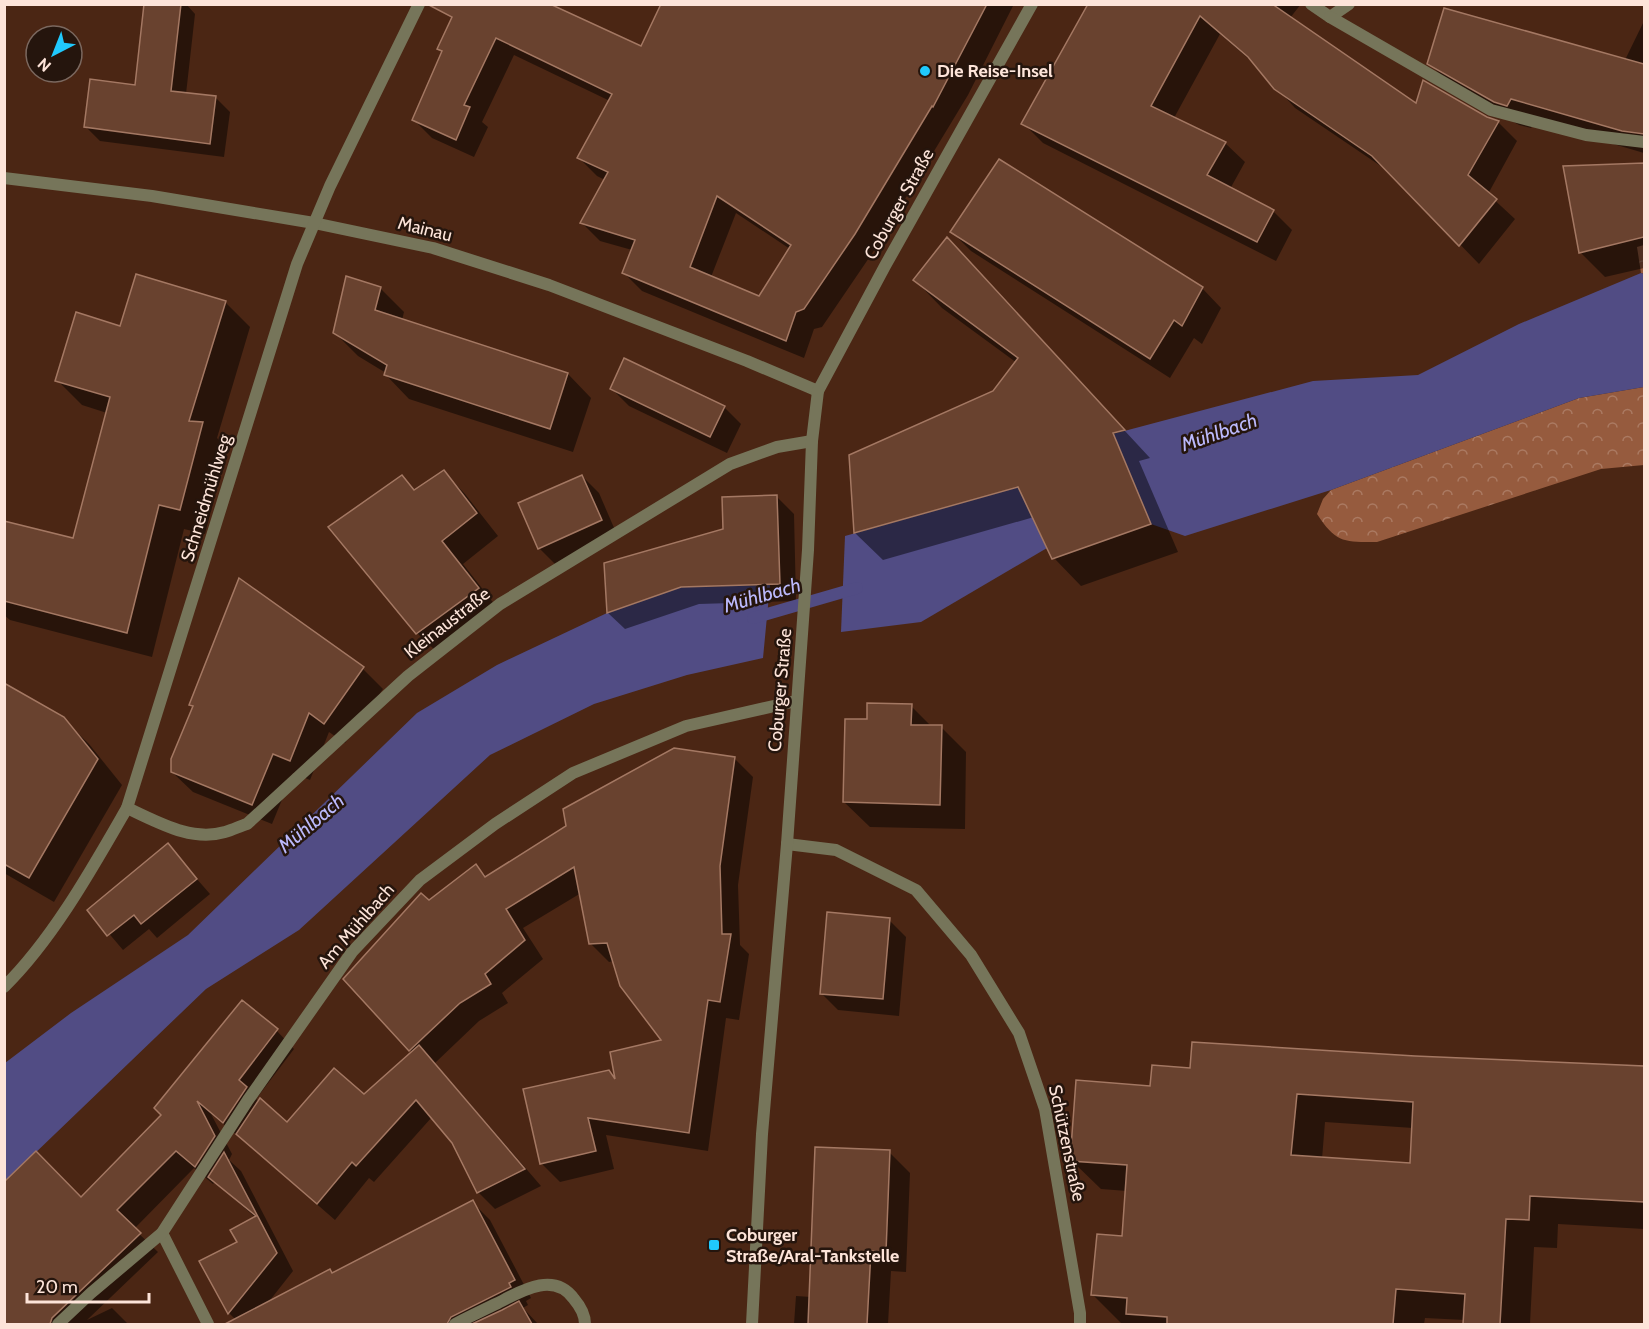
<svg xmlns="http://www.w3.org/2000/svg" width="1649" height="1329" viewBox="0 0 1649 1329" font-family="Cabin,sans-serif">
	<defs>
		<pattern id="forest-crowns" width="20" height="18" patternUnits="userSpaceOnUse" patternTransform="scale(1.5)"><rect width="20" height="18" fill="#965b3e"/><path d="M2 6a3 3 0 1 1 6 0M12 15a3 3 0 1 1 6 0" fill="none" stroke="#ab7a62"/></pattern>
	</defs>
	<rect width="100%" height="100%" fill="#4b2614"/>
	<g fill="url(#forest-crowns)">
		<polygon points="1644,245 1644,274 1641,273 1637,247"/>
		<path d="M 1644,387 L 1644,465 L 1601,469 L 1377,542 C 1344,542 1336,543 1317,514 L 1323,499 L 1331,490 L 1579,398 Z"/>
	</g>
	<g fill="#514c84">
		<polygon points="1641,273 1644,274 1644,387 1579,398 1331,490 1185,536 1151,524 1113,434 1313,381 1418,375 1519,324"/>
		<polygon points="1018,487 1047,548 921,622 841,632 845,536"/>
		<polygon points="770,585 763,658 687,675 594,704 490,755 299,930 206,989 5,1182 5,1063 71,1013 188,935 417,713 497,665 607,613 681,587"/>
	</g>
	<g fill="#0007" fill-rule="evenodd">
		<polygon points="145,4 186,4 195,14 186,94 216,98 230,112 224,157 100,141 86,127 136,86"/>
		<path d="M 663,4 L 1014,4 L 968,95 L 873,252 L 822,327 L 814,329 L 804,358 L 642,291 L 624,273 L 632,250 L 600,241 L 582,223 L 605,180 L 597,176 L 579,158 L 610,101 L 514,55 L 482,122 L 488,127 L 474,157 L 432,138 L 414,120 L 443,52 L 439,48 L 453,17 L 641,48 ZM 736,213 L 790,249 L 760,298 L 711,277 Z"/>
		<polygon points="1090,4 1301,4 1290,18 1417,106 1498,122 1517,141 1488,194 1515,219 1479,264 1391,173 1295,108 1257,66 1220,34 1174,118 1225,143 1245,162 1230,189 1273,211 1292,230 1276,261 1043,143 1023,123"/>
		<polygon points="1644,21 1644,153 1535,121 1531,128 1519,125 1453,87 1429,63 1625,60"/>
		<polygon points="1644,165 1644,268 1605,277 1580,252 1565,168"/>
		<polygon points="952,232 1202,288 1221,308 1202,344 1194,338 1170,378 971,251"/>
		<polygon points="947,239 1150,458 1139,461 1178,552 1081,586 1054,558 1034,517 883,560 855,533 851,456 994,392 1017,363 942,308 915,280"/>
		<polygon points="380,288 404,312 402,320 568,374 591,398 573,452 409,399 386,375 386,373 358,356 334,332"/>
		<polygon points="225,302 250,327 217,438 227,448 205,534 184,529 152,657 10,620 4,615 4,522 74,540 107,413 82,405 57,380 121,328"/>
		<polygon points="612,389 724,407 741,424 727,453 629,406"/>
		<polygon points="444,472 465,494 498,536 463,564 499,610 439,654 417,633 402,477 416,491"/>
		<polygon points="582,476 599,493 618,537 556,565 539,548"/>
		<polygon points="777,497 794,514 796,601 699,604 625,629 608,613 606,565 724,530"/>
		<polygon points="240,580 363,669 383,689 345,743 329,732 310,780 293,773 272,824 193,792 172,772 194,708 191,704"/>
		<polygon points="4,684 63,719 89,744 122,785 54,902 4,873"/>
		<polygon points="911,706 932,727 941,727 966,752 965,829 870,827 844,802 868,721"/>
		<polygon points="734,758 753,777 738,885 740,945 749,954 739,1020 726,1018 708,1151 606,1135 614,1169 560,1182 542,1164 608,1071 617,1080 664,1041 614,961 609,962 590,943 581,893 523,928 543,959 502,993 508,1003 479,1021 435,1063 541,1186 495,1209 478,1192 453,1142 432,1117 374,1182 369,1178 335,1220 242,1139 211,1114 232,1154 229,1160 241,1171 293,1271 267,1304 333,1274 472,1202 490,1220 531,1298 526,1301 528,1305 523,1308 538,1324 228,1324 236,1320 229,1313 201,1262 239,1243 256,1218 215,1182 213,1184 194,1168 134,1229 158,1252 87,1320 112,1308 128,1324 4,1324 4,1184 82,1199 277,1031 294,1049 256,1099 288,1124 364,1096 413,1053 345,979 429,902 476,866 487,877"/>
		<polygon points="168,846 210,894 157,938 149,929 123,950 89,910"/>
		<polygon points="889,920 906,937 899,1016 838,1010 821,993"/>
		<path d="M 1415,1057 L 1644,1068 L 1644,1229 L 1558,1224 L 1557,1248 L 1534,1247 L 1530,1324 L 1464,1324 L 1465,1320 L 1425,1318 L 1424,1324 L 1122,1324 L 1093,1295 L 1124,1238 L 1127,1191 L 1101,1189 L 1071,1160 L 1152,1088 L 1191,1070 ZM 1325,1122 L 1413,1128 L 1411,1164 L 1322,1159 Z"/>
		<polygon points="889,1152 910,1173 906,1272 891,1271 888,1324 794,1324 796,1296 811,1297"/>
	</g>
	<g fill="none" stroke-linecap="round" stroke-linejoin="round">
		<polyline stroke="#514c84" stroke-width="12" points="753,618 857,588"/>
	</g>
	<g fill="#69422f" stroke="#a47863" stroke-width="1.5" fill-rule="evenodd">
		<polygon points="144,4 181,4 171,91 216,96 210,144 84,127 90,79 135,85"/>
		<path d="M 427,4 L 550,4 L 641,46 L 661,4 L 987,4 L 933,107 L 932,106 L 855,234 L 804,309 L 796,312 L 786,341 L 622,273 L 635,240 L 580,223 L 608,172 L 577,158 L 612,94 L 496,38 L 464,105 L 470,107 L 456,140 L 412,120 L 442,51 L 437,49 L 452,17 ZM 717,196 L 791,245 L 759,296 L 690,267 Z"/>
		<polygon points="1088,4 1272,4 1416,103 1423,80 1487,117 1499,121 1468,175 1497,199 1459,246 1372,156 1274,89 1248,57 1200,16 1151,106 1226,142 1207,175 1274,210 1257,242 1021,124"/>
		<polygon points="1444,8 1644,64 1644,134 1622,131 1511,99 1507,106 1494,102 1427,64"/>
		<polygon points="999,159 1203,287 1182,326 1174,320 1150,359 950,232"/>
		<polygon points="1644,163 1644,237 1579,253 1563,166"/>
		<polygon points="947,237 1125,430 1113,433 1151,524 1052,559 1018,487 854,533 849,455 993,391 1018,358 913,280"/>
		<polygon points="136,274 226,301 189,421 203,422 180,510 159,505 127,633 4,601 4,521 73,538 110,397 55,381 76,312 120,326"/>
		<polygon points="346,276 381,287 375,310 568,373 550,429 384,375 387,365 333,333"/>
		<polygon points="624,358 725,406 710,437 610,389"/>
		<polygon points="444,470 477,513 442,541 479,588 416,634 328,527 402,475 414,490"/>
		<polygon points="582,475 602,520 538,549 518,503"/>
		<polygon points="777,495 780,584 681,587 607,613 604,563 723,529 722,497"/>
		<polygon points="239,578 364,667 324,724 309,713 290,761 273,754 252,805 171,772 171,759 193,706 189,705"/>
		<polygon points="4,683 64,717 98,759 29,878 4,864"/>
		<polygon points="867,703 912,704 911,725 942,725 940,805 843,802 845,719 867,719"/>
		<polygon points="674,748 735,757 720,866 722,934 731,934 720,1002 708,1000 689,1133 588,1118 596,1151 540,1164 523,1089 609,1070 615,1079 610,1052 661,1040 620,986 607,943 589,944 574,867 506,909 525,940 485,974 491,984 460,1003 409,1051 343,979 421,893 429,900 476,864 485,877 566,826 563,809"/>
		<polygon points="168,843 197,879 141,924 134,915 107,936 87,910"/>
		<polygon points="827,912 890,918 883,999 820,994"/>
		<polygon points="242,1000 278,1029 239,1080 247,1087 223,1123 197,1101 215,1136 195,1167 176,1151 117,1210 141,1233 52,1318 50,1324 4,1324 4,1182 36,1151 81,1197 161,1115 154,1108"/>
		<path d="M 1192,1042 L 1415,1056 L 1644,1066 L 1644,1202 L 1530,1196 L 1529,1220 L 1506,1219 L 1500,1324 L 1463,1324 L 1465,1294 L 1396,1289 L 1393,1324 L 1167,1324 L 1167,1317 L 1126,1314 L 1127,1298 L 1091,1295 L 1097,1234 L 1122,1236 L 1127,1165 L 1070,1161 L 1076,1080 L 1150,1086 L 1152,1065 L 1190,1068 ZM 1297,1094 L 1413,1102 L 1410,1163 L 1291,1155 Z"/>
		<polygon points="419,1045 525,1169 477,1193 452,1143 416,1100 356,1166 352,1162 317,1204 236,1134 260,1098 287,1122 334,1068 364,1094"/>
		<polygon points="815,1147 890,1150 886,1252 871,1251 867,1324 808,1324"/>
		<polygon points="224,1152 277,1253 228,1314 199,1261 237,1242 230,1230 256,1216 208,1177"/>
		<polygon points="473,1200 515,1280 509,1283 511,1287 451,1317 447,1324 225,1324 330,1269 332,1273"/>
		<polygon points="519,1301 532,1324 472,1324 502,1310"/>
	</g>
	<g fill="none" stroke-linecap="round" stroke-linejoin="round">
		<g stroke="#76755a" stroke-width="12">
			<polyline points="1311,4 1330,17 1349,4"/>
			<polyline points="1330,17 1491,110 1586,135 1644,142"/>
			<polyline points="4,178 152,196 314,223 433,248 549,285 747,361 818,391"/>
			<path d="M 127,808 C 158,822 191,842 225,832 C 233,830 240,826 247,824 L 408,676 L 500,604 L 730,464 L 777,447 L 812,441"/>
			<polyline points="787,844 836,850 916,890 971,955 1019,1033 1045,1109 1080,1313 1080,1324"/>
			<path d="M 4,987 C 53,939 93,867 127,808 L 297,264 L 330,186 L 419,4"/>
			<polyline points="162,1233 208,1324"/>
			<polyline points="58,1324 91,1293 162,1233 248,1100 352,952 420,880 495,824 573,773 686,726 796,701"/>
			<path d="M 455,1324 C 469,1317 483,1310 498,1303 C 521,1291 554,1271 574,1299 C 580,1306 585,1315 585,1324"/>
			<polyline points="752,1324 762,1134 787,844 808,550 812,441 818,391 885,266 1032,4"/>
		</g>
	</g>
	<g fill="#20c9fd" stroke="#25150d" stroke-width="2">
		<circle cx="925" cy="71" r="6"/>
		<rect x="708" y="1239" width="12" height="12" rx="3"/>
	</g>
	<g text-anchor="middle" stroke-width="5" stroke-linejoin="round" paint-order="stroke">
		<g font-size="18" font-weight="bold" fill="#fde4d9" stroke="#25150d" text-anchor="start">
			<text x="937" y="77">Die Reise-Insel</text>
			<text x="726" y="1241">Coburger<tspan x="726" dy="21">Straße/Aral-Tankstelle</tspan></text>
		</g>
		<g font-size="18" fill="#fde4d9" stroke="#25150d">
			<text transform="translate(899 204) rotate(-61)" y="6">Coburger Straße</text>
			<text transform="translate(425 229) rotate(14)" y="6">Mainau</text>
			<text transform="translate(206 498) rotate(-73)" y="6">Schneidmühlweg</text>
			<text transform="translate(447 623) rotate(-38)" y="6">Kleinaustraße</text>
			<text transform="translate(780 690) rotate(-85)" y="6">Coburger Straße</text>
			<text transform="translate(356 926) rotate(-49)" y="6">Am Mühlbach</text>
			<text transform="translate(1067 1143) rotate(78)" y="6">Schützenstraße</text>
		</g>
		<g font-size="20" font-style="italic" fill="#bbb9fc" stroke="#25150d">
			<text transform="translate(1219 432) rotate(-19)" y="7">Mühlbach</text>
			<text transform="translate(762 595) rotate(-16)" y="7">Mühlbach</text>
			<text transform="translate(311 823) rotate(-40)" y="7">Mühlbach</text>
		</g>
	</g>
	<rect width="1649" height="1329" fill="none" stroke="#fde4d9" stroke-width="12"/>
	<g transform="translate(54 54) rotate(222)"><circle r="28" fill="#25150d" stroke="#7b685f" stroke-width="1.5"/>
	<path d="M0-4.5L10 22L0 15L-10 22Z" fill="#20c9fd"/>
	<text y="-9" font-size="16" font-weight="bold" text-anchor="middle" fill="#fde4d9">N</text>
	</g>
	<path d="M27 1293v9h122v-9" fill="none" stroke="#fde4d9" stroke-width="3"/>
	<text x="36" y="1293" font-size="18" fill="#fde4d9" stroke="#25150d" stroke-width="4.5" paint-order="stroke">20 m</text>
</svg>
